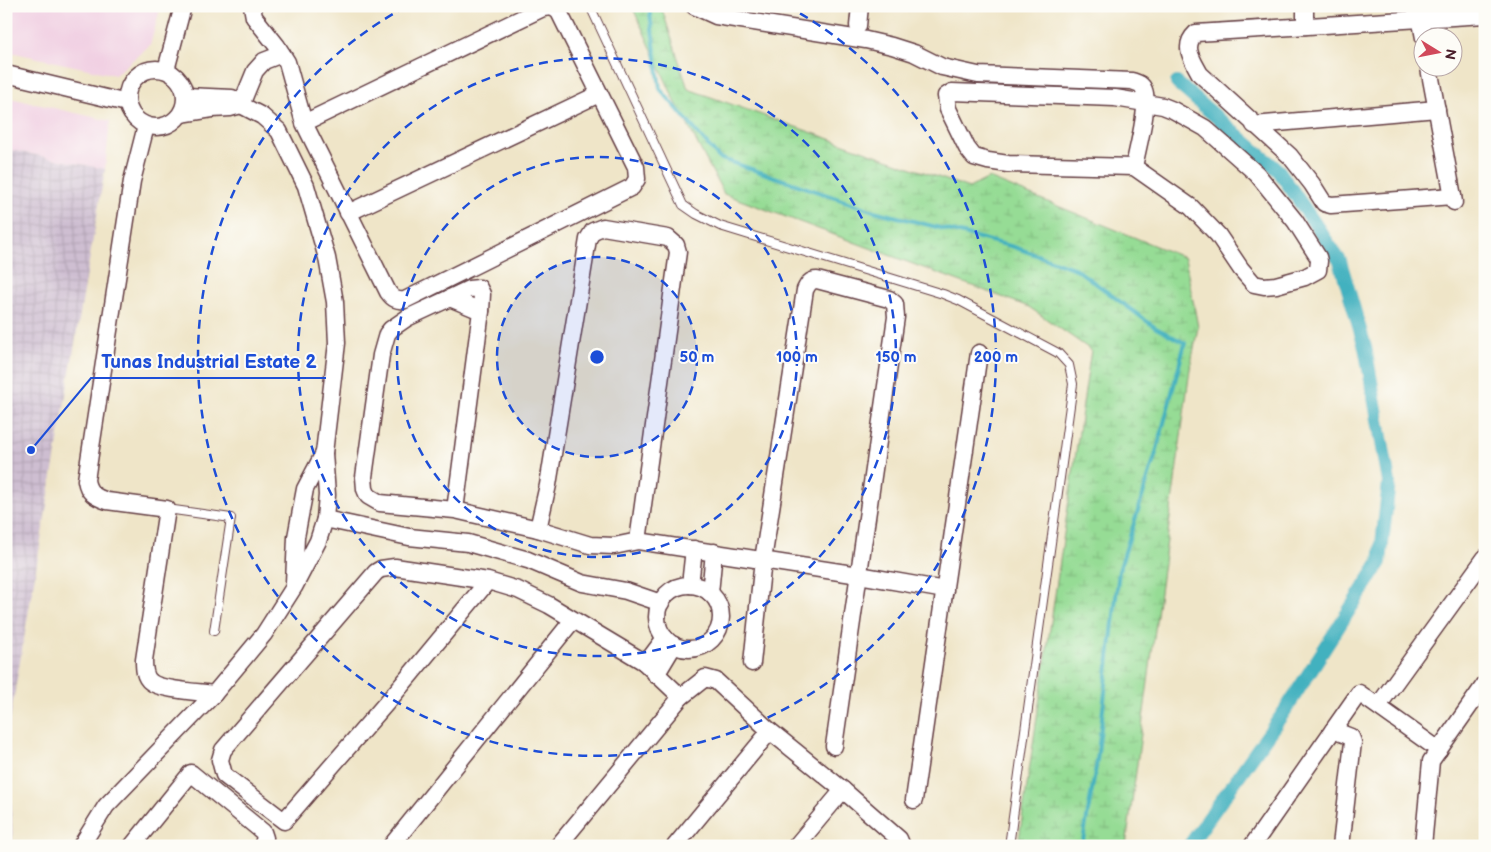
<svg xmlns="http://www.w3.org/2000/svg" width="1491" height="852" viewBox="0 0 1491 852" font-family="'Balsamiq Sans',sans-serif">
	<defs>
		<pattern id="industrial-grid" width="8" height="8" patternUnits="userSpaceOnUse" patternTransform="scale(1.25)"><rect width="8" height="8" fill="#cebed1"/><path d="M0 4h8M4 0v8" fill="none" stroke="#b2a3b4"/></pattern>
		<pattern id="wetland-marsh" width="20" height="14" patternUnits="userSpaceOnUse" patternTransform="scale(1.25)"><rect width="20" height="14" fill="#96dc95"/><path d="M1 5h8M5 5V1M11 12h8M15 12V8" fill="none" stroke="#83bc81"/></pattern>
	</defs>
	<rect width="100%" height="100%" fill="#fdfcf7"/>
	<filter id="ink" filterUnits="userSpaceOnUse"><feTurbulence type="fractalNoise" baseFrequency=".02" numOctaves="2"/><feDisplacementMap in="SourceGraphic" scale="10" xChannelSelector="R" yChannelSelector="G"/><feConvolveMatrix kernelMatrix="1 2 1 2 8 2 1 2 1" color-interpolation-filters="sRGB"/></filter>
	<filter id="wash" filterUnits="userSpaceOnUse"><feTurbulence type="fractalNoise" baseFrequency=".0096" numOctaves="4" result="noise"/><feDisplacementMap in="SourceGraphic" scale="20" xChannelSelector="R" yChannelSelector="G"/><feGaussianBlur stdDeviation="1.12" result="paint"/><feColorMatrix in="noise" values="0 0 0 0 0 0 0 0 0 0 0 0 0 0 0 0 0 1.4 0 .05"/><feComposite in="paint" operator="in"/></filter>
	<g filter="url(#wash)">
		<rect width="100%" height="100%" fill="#efe5c8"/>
		<g fill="#f1d0e3">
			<polygon points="6,6 161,6 150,45 115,75 6,51"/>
			<polygon points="6,97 110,121 105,169 6,149"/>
		</g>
		<polygon fill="url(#industrial-grid)" points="6,149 105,169 8,731 13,846 6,846"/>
		<polygon fill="url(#wetland-marsh)" stroke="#707e60" points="632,6 661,6 688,89 969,188 989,178 1185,258 1198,327 1190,369 1126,846 1018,846 1091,350 1029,307 724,194 674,99"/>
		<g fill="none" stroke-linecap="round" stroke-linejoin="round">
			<polyline stroke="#43b1bf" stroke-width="4" points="649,6 660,89 719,158 874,211 1014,247 1076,269 1156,328 1185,343 1156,453 1119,571 1097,761 1082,846"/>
			<polyline stroke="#43b1bf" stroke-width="14" points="1177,83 1279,171 1340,261 1365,347 1389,482 1380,562 1284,712 1189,846"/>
		</g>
	</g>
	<g filter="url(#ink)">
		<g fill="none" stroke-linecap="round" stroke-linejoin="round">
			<g stroke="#633d43" stroke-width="10">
				<g id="lane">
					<polyline points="590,6 683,205 696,214 720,226 943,294 958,300 1058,353 1069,365 1073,384 1009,846"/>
					<polyline points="167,509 231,518 214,631"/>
				</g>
			</g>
			<g stroke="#633d43" stroke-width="19">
				<g id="street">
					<path d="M 252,6 L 254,17 L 277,46 L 287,62 L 304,123 L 388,292 C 393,299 397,301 405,300 L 632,187 L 637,179 L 636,167 L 559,12 C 554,7 550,7 543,8 L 304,123"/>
					<path d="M 694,6 L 716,16 L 866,40 L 892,46 L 914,53 L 942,67 L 978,75 L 1132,81 C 1138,83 1142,84 1144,90 C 1150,104 1137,150 1134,167"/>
					<polyline points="1305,6 1305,26"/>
					<polyline points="1418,6 1424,38"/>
					<polyline points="858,26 860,6"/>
					<polyline points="1429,68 1454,202"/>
					<circle cx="156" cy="98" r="29"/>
					<polyline points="166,70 183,6"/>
					<polyline points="6,74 127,103"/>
					<polygon points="952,92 1115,98 1163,106 1173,110 1205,128 1257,174 1295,221 1318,257 1319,261 1318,270 1305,277 1276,285 1264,286 1254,284 1241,269 1218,235 1191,207 1134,167 1008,164 988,161 974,157 967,148 948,109 946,96"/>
					<polyline points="241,105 255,71 264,61 282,54"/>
					<polyline points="181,114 212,109 230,108 241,105"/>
					<polyline points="1254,125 1437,109"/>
					<path d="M 146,126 L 132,181 L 86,480 C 88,493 95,497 107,501 L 167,509 L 144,660 C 144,668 144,677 151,682 C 160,690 201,692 214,694"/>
					<path d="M 1453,196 L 1331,205 L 1324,203 L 1312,184 L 1290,156 L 1200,74 C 1192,59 1182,46 1196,33 L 1485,15"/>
					<polyline points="348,213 599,94"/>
					<polyline points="450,298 469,289 479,288 482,294 481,311"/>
					<polyline points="455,510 481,311 450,298 407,318 391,329 387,334 381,355 364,477 365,489 368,496 380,503 455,510 538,529 590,545 614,546 638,541 859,575 945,590"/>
					<polyline points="325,519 409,537 468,543 528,560 582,583 626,591 661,603"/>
					<polyline points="538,529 548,485 588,239 593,231 603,227 668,238 676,245 678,252 638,541"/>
					<polyline points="488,581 396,692 284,821 224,775 220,760 223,750 376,572 381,569 395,567 488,581 518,590 549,605 644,662 681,697"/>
					<polyline points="294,583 296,537 305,489 324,453"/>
					<polyline points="690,585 694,549"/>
					<circle cx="689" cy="617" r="32"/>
					<polyline points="710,593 714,552"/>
					<polyline points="644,662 650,658 665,638"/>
					<path d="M 752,663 L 763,560 L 805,290 C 808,284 810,280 817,280 L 889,299 L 895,304 L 896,317 L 834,746"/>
					<polyline points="656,675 674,645"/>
					<polyline points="1378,706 1485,558"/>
					<polyline points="1333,730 1351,737 1353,742 1341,846"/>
					<polyline points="914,800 979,353"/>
					<polyline points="81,846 106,806 214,694 264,634 294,587 318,541 325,519 327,495 324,453 337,343 335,302 327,258 306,186 279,131 262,116 241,105 232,98 186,96"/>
					<polyline points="132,846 191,773 263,832 265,838 262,846"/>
					<polyline points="391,846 573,620"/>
					<polyline points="558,846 681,697 705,678 716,681 770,731 843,790 899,839 902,846"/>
					<polyline points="675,846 770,731"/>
					<polyline points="796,846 843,790"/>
					<polyline points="1252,846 1359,693 1439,750"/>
					<polyline points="1423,846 1431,761 1485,684"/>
				</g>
			</g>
			<use href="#lane" stroke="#fff" stroke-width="8"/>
			<use href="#street" stroke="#fff" stroke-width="16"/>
		</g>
	</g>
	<circle cx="597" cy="357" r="100" fill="#1d4ed8" fill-opacity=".12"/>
	<g fill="none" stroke="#1d4ed8" stroke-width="2.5" stroke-dasharray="9 6">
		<circle cx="597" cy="357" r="100"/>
		<circle cx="597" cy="357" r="200"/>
		<circle cx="597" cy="357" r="299"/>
		<path d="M787 6A399 399 0 1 1 407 6"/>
	</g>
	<circle cx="597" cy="357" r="8" fill="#1d4ed8" stroke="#fdfcf7" stroke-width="2.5"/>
	<g font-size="15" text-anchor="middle" font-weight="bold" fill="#1d4ed8" stroke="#fdfcf7" stroke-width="4" stroke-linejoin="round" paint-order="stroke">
		<text x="697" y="362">50 m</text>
		<text x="797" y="362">100 m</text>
		<text x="896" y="362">150 m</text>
		<text x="996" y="362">200 m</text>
	</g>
	<path fill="none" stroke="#1d4ed8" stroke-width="2" d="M31 450L91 378H326"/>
	<circle fill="#1d4ed8" stroke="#fdfcf7" stroke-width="2" cx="31" cy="450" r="5"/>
	<g font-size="19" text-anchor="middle" font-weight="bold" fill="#1d4ed8" stroke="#fdfcf7" stroke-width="4" stroke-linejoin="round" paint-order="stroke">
		<text x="209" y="368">Tunas Industrial Estate 2</text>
	</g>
	<rect width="1491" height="852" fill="none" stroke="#fdfcf7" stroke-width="25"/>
	<g transform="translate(1438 52) rotate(100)"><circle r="24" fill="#fdfcf7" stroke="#b5a4a5"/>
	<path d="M0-4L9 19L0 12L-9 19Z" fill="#d1495b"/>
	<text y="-8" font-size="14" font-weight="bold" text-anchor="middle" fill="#4a1f2b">N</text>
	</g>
</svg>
